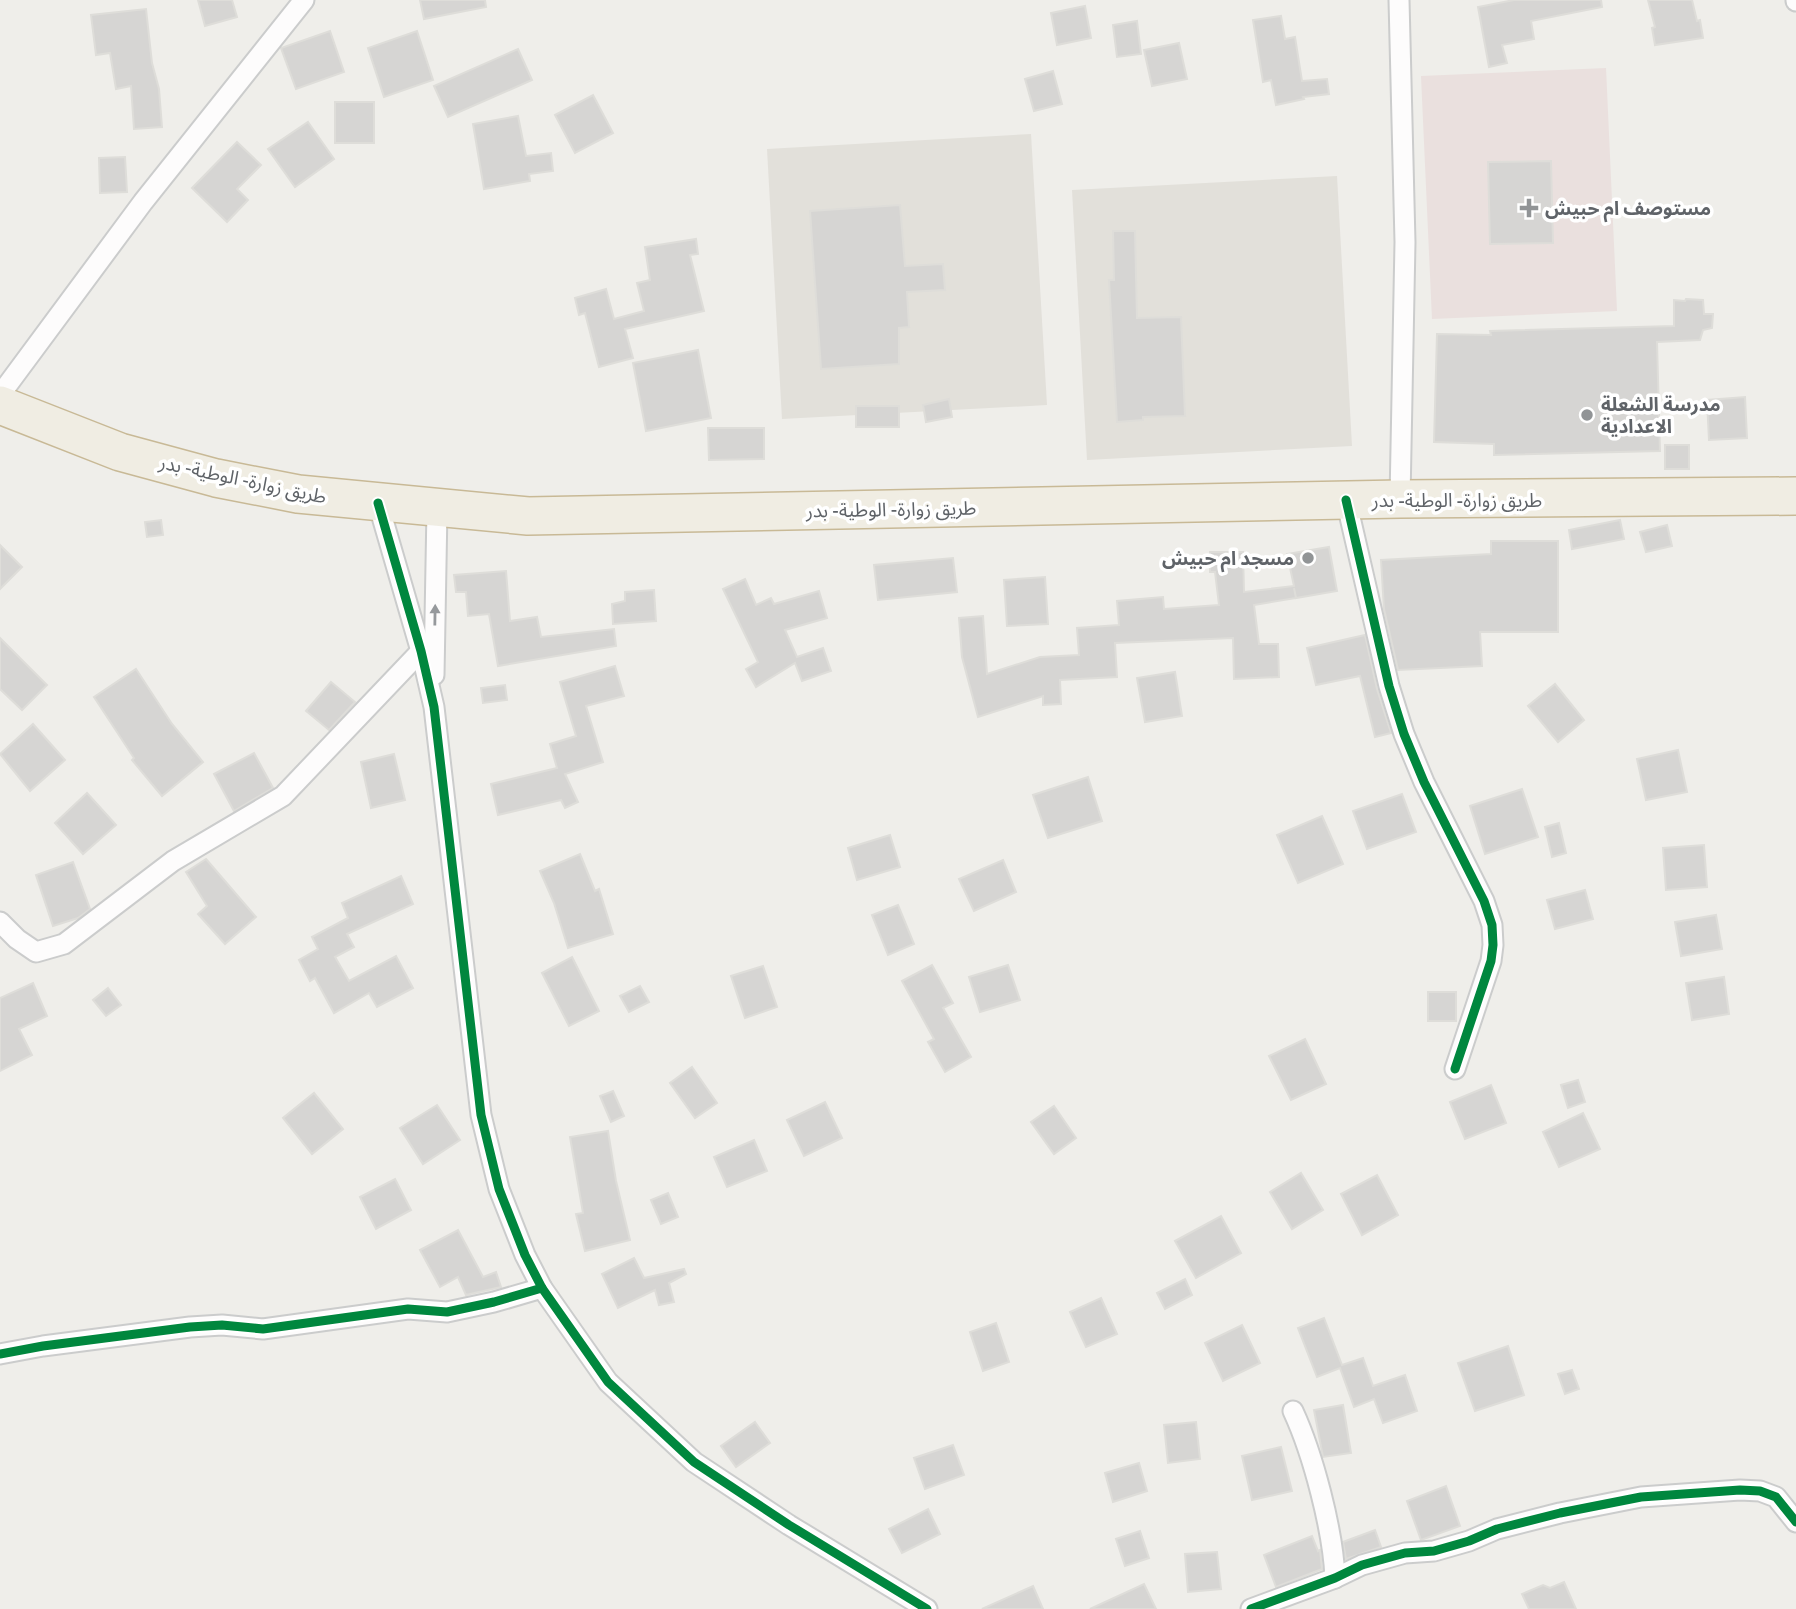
<svg xmlns="http://www.w3.org/2000/svg" width="1796" height="1609" viewBox="0 0 1796 1609" font-family="Signika,'Noto Sans Arabic',sans-serif">
	<rect width="100%" height="100%" fill="#efeeea"/>
	<g fill="#e2e0da">
		<polygon points="1031,134 1047,405 782,419 767,149"/>
		<polygon points="1337,176 1352,446 1087,460 1072,190"/>
	</g>
	<polygon fill="#eae0de" points="1606,68 1617,311 1432,319 1421,76"/>
	<g fill="#d6d5d3" stroke="#deddd9" stroke-width="2">
		<polygon points="198,0 232,0 237,17 205,26"/>
		<polygon points="420,0 485,0 486,7 424,19"/>
		<polygon points="1514,0 1601,0 1602,7 1531,21 1534,39 1502,45 1507,63 1489,67 1478,7"/>
		<polygon points="1648,0 1692,0 1697,21 1700,20 1703,38 1655,45 1652,28 1655,27"/>
		<polygon points="1085,6 1091,38 1057,45 1051,13"/>
		<polygon points="146,9 152,63 159,89 162,127 134,129 131,86 116,89 110,53 96,55 91,15"/>
		<polygon points="1281,16 1285,39 1295,37 1302,81 1327,79 1329,94 1303,97 1304,99 1276,105 1271,80 1263,82 1253,20"/>
		<polygon points="1137,21 1141,54 1117,57 1113,25"/>
		<polygon points="330,31 344,72 296,89 281,48"/>
		<polygon points="417,31 433,80 384,97 368,48"/>
		<polygon points="1179,43 1187,79 1152,86 1144,50"/>
		<polygon points="518,49 532,80 448,117 434,86"/>
		<polygon points="1053,71 1062,104 1034,111 1025,79"/>
		<polygon points="593,95 613,133 575,153 555,115"/>
		<rect x="335" y="102" width="39" height="41"/>
		<polygon points="518,116 526,156 551,153 553,171 529,174 530,181 484,189 473,124"/>
		<polygon points="308,122 334,159 295,187 268,149"/>
		<polygon points="237,142 261,165 237,189 248,200 227,222 192,188"/>
		<polygon points="125,157 127,192 100,193 99,158"/>
		<polygon points="1551,161 1553,243 1490,244 1488,162"/>
		<polygon points="900,205 905,266 943,264 945,290 907,292 909,327 899,328 899,364 821,369 810,211"/>
		<polygon points="1113,231 1135,231 1137,318 1181,317 1185,416 1143,417 1143,420 1117,422 1109,280 1114,280"/>
		<polygon points="696,239 698,254 690,255 704,311 625,329 633,358 599,367 585,313 579,315 575,298 606,289 614,319 644,311 637,283 650,280 645,247"/>
		<polygon points="1686,299 1703,300 1704,314 1713,314 1712,328 1703,330 1700,340 1657,342 1660,451 1494,455 1494,444 1434,442 1437,334 1491,335 1490,331 1674,326 1674,300 1685,301"/>
		<polygon points="698,350 711,418 646,431 633,363"/>
		<polygon points="1745,397 1747,438 1709,440 1707,400"/>
		<polygon points="949,399 952,417 926,422 923,405"/>
		<rect x="856" y="406" width="43" height="21"/>
		<polygon points="708,428 764,428 764,459 709,460"/>
		<rect x="1665" y="445" width="24" height="24"/>
		<polygon points="161,520 163,535 147,537 145,522"/>
		<polygon points="1620,520 1624,539 1572,549 1569,530"/>
		<polygon points="1667,525 1672,546 1646,552 1640,532"/>
		<polygon points="1491,541 1558,541 1558,632 1480,632 1482,666 1398,670 1384,609 1381,560 1491,554"/>
		<polygon points="0,545 22,567 0,589"/>
		<polygon points="1329,547 1337,591 1296,598 1294,588 1296,598 1254,605 1259,644 1278,644 1279,677 1234,679 1233,638 1115,643 1117,677 1060,680 1061,704 1043,705 1043,696 978,717 962,657 959,618 983,616 987,674 1040,657 1079,655 1077,628 1119,625 1117,601 1163,597 1164,609 1219,605 1215,572 1210,572 1210,552 1243,552 1244,592 1294,586 1287,554"/>
		<polygon points="953,558 957,592 878,600 874,565"/>
		<polygon points="506,571 510,621 537,617 541,637 614,629 616,646 498,666 489,614 468,616 466,592 456,592 454,575"/>
		<polygon points="1045,577 1048,624 1007,626 1004,580"/>
		<polygon points="745,579 756,605 771,598 774,604 819,591 827,618 785,630 797,657 823,648 831,671 802,681 795,663 756,687 746,669 758,662 723,589"/>
		<polygon points="654,590 656,621 613,624 612,604 625,601 625,592"/>
		<polygon points="1365,635 1377,689 1391,733 1375,737 1360,676 1316,685 1307,648"/>
		<polygon points="0,638 47,685 22,710 0,689"/>
		<polygon points="615,666 624,696 586,706 603,762 565,774 578,802 565,808 561,800 498,815 491,784 557,768 550,744 576,736 560,682"/>
		<polygon points="136,669 172,724 203,762 162,796 132,760 134,758 94,697"/>
		<polygon points="1175,672 1182,716 1145,722 1137,678"/>
		<polygon points="331,682 355,702 329,730 306,711"/>
		<polygon points="1555,684 1584,720 1558,742 1528,706"/>
		<polygon points="505,685 507,700 483,703 481,688"/>
		<polygon points="33,724 65,760 30,791 0,754"/>
		<polygon points="1678,750 1687,792 1646,800 1637,759"/>
		<polygon points="254,753 273,788 234,811 214,774"/>
		<polygon points="394,754 405,800 371,808 361,762"/>
		<polygon points="1088,777 1102,821 1048,838 1033,795"/>
		<polygon points="1522,789 1538,837 1485,854 1470,806"/>
		<polygon points="87,793 116,825 83,854 55,823"/>
		<polygon points="1402,794 1416,832 1367,849 1353,811"/>
		<polygon points="1322,816 1343,864 1298,883 1277,835"/>
		<polygon points="1559,823 1566,853 1552,857 1545,827"/>
		<polygon points="890,835 900,867 857,880 848,848"/>
		<polygon points="1704,845 1707,887 1666,890 1663,848"/>
		<polygon points="580,854 595,891 599,889 613,934 568,948 554,903 540,871"/>
		<polygon points="206,859 256,917 225,944 198,914 207,906 186,872"/>
		<polygon points="1003,860 1016,892 974,911 959,879"/>
		<polygon points="73,862 90,909 78,918 53,926 36,875"/>
		<polygon points="401,876 413,904 347,934 354,947 335,957 349,981 396,956 413,988 377,1007 369,993 334,1013 315,978 310,981 299,960 318,949 312,937 348,918 342,903"/>
		<polygon points="1585,890 1593,919 1555,929 1547,900"/>
		<polygon points="898,905 914,944 888,955 872,915"/>
		<polygon points="1716,915 1722,949 1681,956 1675,922"/>
		<polygon points="572,957 599,1011 569,1026 542,973"/>
		<polygon points="932,965 953,1003 943,1008 971,1057 945,1072 928,1042 934,1039 902,981"/>
		<polygon points="1008,965 1020,1000 980,1012 969,977"/>
		<polygon points="763,966 777,1007 745,1018 731,976"/>
		<polygon points="1724,977 1729,1014 1692,1020 1686,983"/>
		<polygon points="33,983 47,1016 19,1029 32,1055 0,1071 0,998"/>
		<polygon points="640,986 649,1002 629,1012 620,996"/>
		<polygon points="108,988 121,1005 106,1016 93,1000"/>
		<rect x="1428" y="992" width="28" height="29"/>
		<polygon points="1305,1039 1326,1084 1291,1100 1269,1056"/>
		<polygon points="692,1067 717,1103 695,1118 670,1083"/>
		<polygon points="1578,1080 1585,1102 1568,1108 1561,1085"/>
		<polygon points="1491,1085 1506,1123 1465,1139 1450,1102"/>
		<polygon points="613,1091 624,1116 611,1122 600,1096"/>
		<polygon points="314,1093 343,1129 312,1154 283,1118"/>
		<polygon points="825,1102 842,1138 804,1156 787,1120"/>
		<polygon points="437,1105 460,1140 423,1164 400,1128"/>
		<polygon points="1054,1106 1076,1138 1054,1154 1031,1122"/>
		<polygon points="1583,1113 1600,1149 1559,1167 1543,1132"/>
		<polygon points="608,1131 616,1181 630,1240 585,1251 576,1214 583,1213 570,1137"/>
		<polygon points="754,1140 767,1171 727,1187 714,1157"/>
		<polygon points="1301,1173 1323,1210 1292,1229 1270,1192"/>
		<polygon points="1377,1175 1398,1215 1362,1235 1341,1194"/>
		<polygon points="395,1179 411,1210 376,1229 360,1197"/>
		<polygon points="668,1193 678,1217 661,1224 651,1200"/>
		<polygon points="1221,1216 1241,1253 1196,1278 1175,1241"/>
		<polygon points="458,1230 483,1277 496,1272 501,1287 466,1295 458,1277 440,1287 420,1250"/>
		<polygon points="634,1258 644,1278 684,1269 686,1274 669,1283 674,1302 659,1305 655,1290 618,1308 602,1274"/>
		<polygon points="1185,1279 1192,1295 1165,1309 1157,1293"/>
		<polygon points="1101,1298 1117,1334 1086,1347 1070,1312"/>
		<polygon points="1324,1318 1342,1365 1363,1358 1373,1386 1405,1375 1417,1411 1383,1423 1374,1399 1354,1407 1340,1368 1317,1377 1298,1328"/>
		<polygon points="996,1323 1009,1362 983,1371 970,1332"/>
		<polygon points="1242,1325 1260,1363 1223,1381 1205,1343"/>
		<polygon points="1508,1346 1524,1395 1475,1411 1458,1363"/>
		<polygon points="1572,1370 1579,1389 1565,1394 1558,1374"/>
		<polygon points="1343,1405 1351,1453 1323,1457 1314,1410"/>
		<polygon points="755,1422 770,1443 736,1467 721,1446"/>
		<polygon points="1196,1422 1200,1459 1168,1463 1164,1425"/>
		<polygon points="953,1445 964,1475 925,1489 914,1458"/>
		<polygon points="1281,1447 1292,1491 1252,1500 1242,1456"/>
		<polygon points="1139,1463 1147,1491 1113,1502 1105,1473"/>
		<polygon points="1446,1486 1460,1526 1421,1540 1407,1501"/>
		<polygon points="928,1509 940,1534 902,1553 889,1529"/>
		<polygon points="1375,1530 1381,1547 1346,1559 1343,1542"/>
		<polygon points="1140,1531 1149,1558 1125,1566 1116,1539"/>
		<polygon points="1312,1536 1318,1551 1320,1550 1322,1569 1276,1587 1264,1555"/>
		<polygon points="1217,1552 1221,1589 1188,1592 1185,1554"/>
		<polygon points="1564,1582 1576,1609 1529,1609 1522,1594 1543,1585 1550,1588"/>
		<polygon points="1144,1584 1156,1609 1090,1609"/>
		<polygon points="1033,1586 1043,1609 982,1609"/>
	</g>
	<g fill="none" stroke-linecap="round" stroke-linejoin="round">
		<g stroke="#cbcccc" stroke-width="23">
			<g id="street">
				<polyline points="1399,0 1405,242 1400,499"/>
				<polyline points="1796,0 1796,1"/>
				<polyline points="0,395 143,202 304,0"/>
				<polyline points="1346,500 1389,686 1404,734 1424,782 1484,901 1492,925 1493,945 1491,961 1455,1069"/>
				<polyline points="378,503 421,651 434,707 481,1115 499,1189 525,1255 542,1288 608,1382 694,1462 789,1525 927,1609"/>
				<polyline points="434,675 437,509"/>
				<polyline points="0,922 17,939 36,952 64,944 173,861 283,796 421,651"/>
				<polyline points="0,1354 43,1346 190,1327 222,1325 263,1329 408,1309 447,1312 494,1302 542,1288"/>
				<path d="M 1293,1411 C 1313,1454 1333,1530 1335,1578"/>
				<polyline points="1251,1609 1335,1578 1362,1565 1405,1553 1434,1551 1469,1541 1497,1529 1560,1513 1641,1497 1740,1490 1760,1491 1776,1497 1796,1522"/>
			</g>
		</g>
		<g stroke="#c8b996" stroke-width="40">
			<polyline id="highway" points="0,405 120,452 216,478 298,494 528,516 1400,499 1796,496"/>
		</g>
		<use href="#street" stroke="#fdfcfc" stroke-width="19"/>
		<use href="#highway" stroke="#f0ede3" stroke-width="37"/>
		<g stroke="#fff" stroke-width="13">
			<g id="cycleway">
				<polyline points="1346,500 1389,686 1404,734 1424,782 1484,901 1492,925 1493,945 1491,961 1455,1069"/>
				<polyline points="378,503 421,651 434,707 481,1115 499,1189 525,1255 542,1288 608,1382 694,1462 789,1525 927,1609"/>
				<polyline points="0,1354 43,1346 190,1327 222,1325 263,1329 408,1309 447,1312 494,1302 542,1288"/>
				<polyline points="1251,1609 1335,1578 1362,1565 1405,1553 1434,1551 1469,1541 1497,1529 1560,1513 1641,1497 1740,1490 1760,1491 1776,1497 1796,1522"/>
			</g>
		</g>
		<use href="#cycleway" stroke="#00873e" stroke-width="9"/>
	</g>
	<defs><path id="oneway-solid" d="M-6-.8H1V-3.2L6.5 0L1 3.2V.8H-6Z" transform="scale(1.75)"/></defs>
	<use fill="#96999c" href="#oneway-solid" transform="translate(435 615) rotate(-89)"/>
	<g fill="#919496" stroke="#fff" stroke-width="2.5">
		<path d="M1525.5 197.5h7v7h7v7h-7v7h-7v-7h-7v-7h7z"/>
		<circle cx="1587" cy="415" r="7"/>
		<circle cx="1308" cy="558" r="7"/>
	</g>
	<g text-anchor="middle" stroke-width="7" stroke-linejoin="round" paint-order="stroke">
		<g font-size="19" font-weight="bold" fill="#5f6368" stroke="#fff" text-anchor="start">
			<text x="1545" y="215">مستوصف ام حبيش</text>
			<text x="1601" y="411">مدرسة الشعلة<tspan x="1601" dy="22">الاعدادية</tspan></text>
			<text x="1294" y="565" text-anchor="end">مسجد ام حبيش</text>
		</g>
		<g font-size="19" fill="#5f6368" stroke="#fff">
			<text transform="translate(243 479) rotate(12)" y="7">طريق زوارة- الوطية- بدر</text>
			<text x="1457" y="507">طريق زوارة- الوطية- بدر</text>
			<text transform="translate(891 509) rotate(-1)" y="7">طريق زوارة- الوطية- بدر</text>
		</g>
	</g>
</svg>
